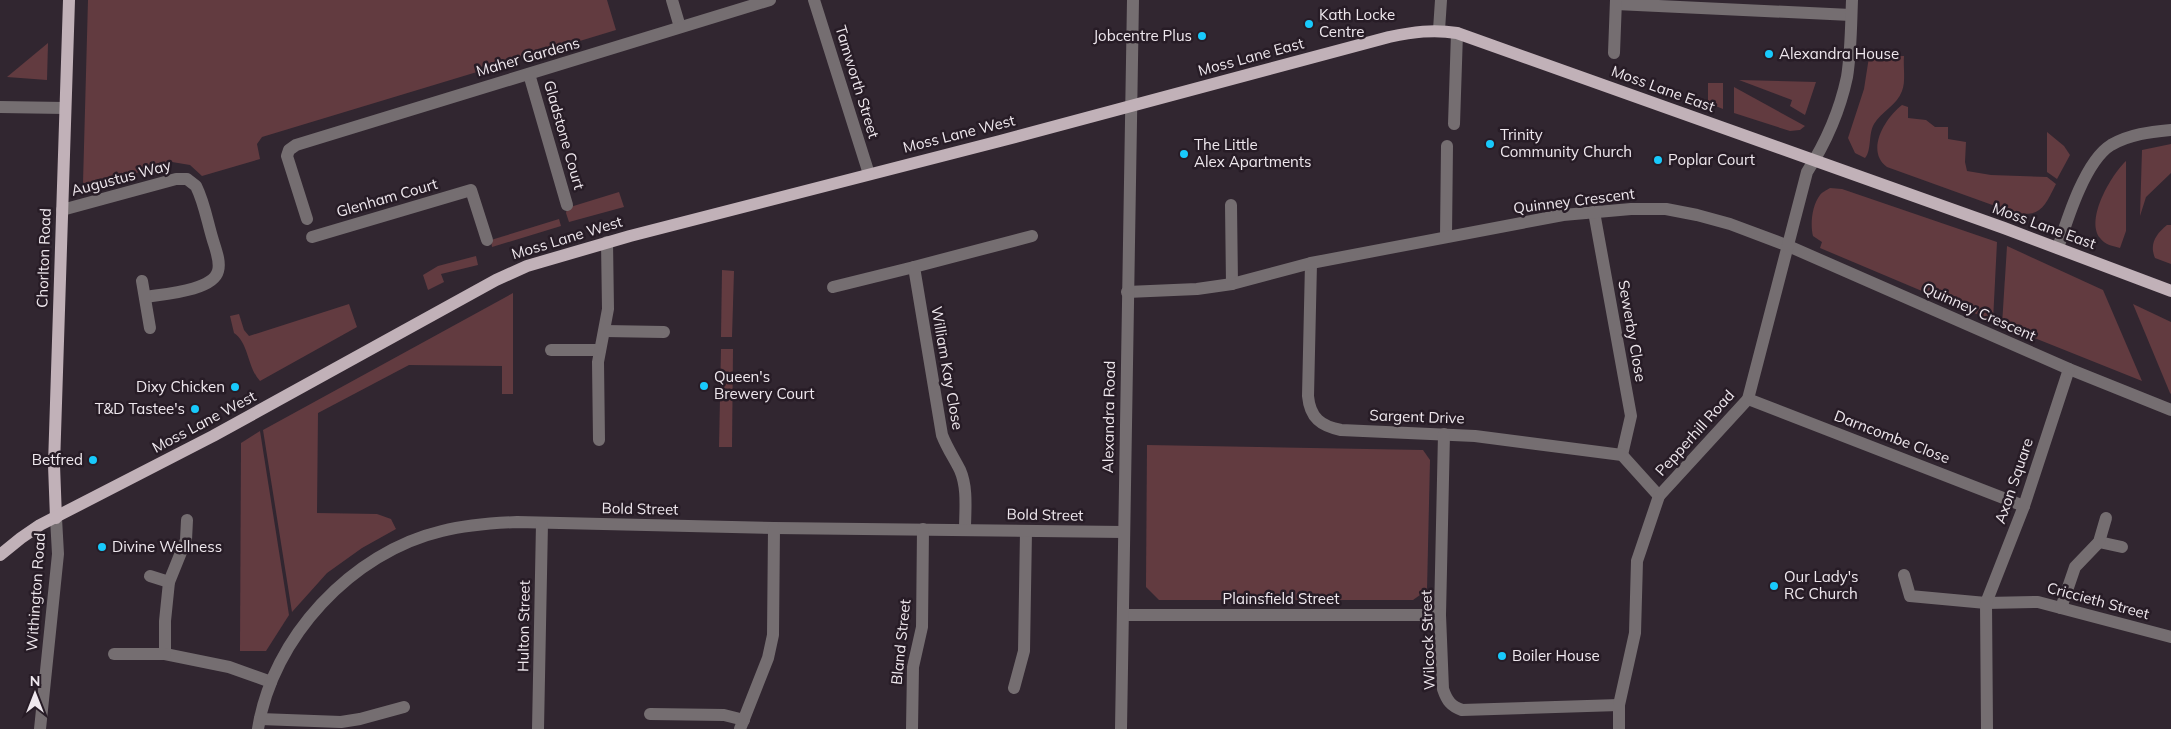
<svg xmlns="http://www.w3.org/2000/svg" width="2171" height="729" viewBox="0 0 2171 729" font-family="Mulish,sans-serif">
	<rect width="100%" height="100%" fill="#312630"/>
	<g fill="#623b40">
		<polygon points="88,0 607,0 616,30 262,137 257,144 260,159 202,176 190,165 172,162 91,187 83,183"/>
		<polygon points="48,43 47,80 7,77"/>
		<path d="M 1904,56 C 1903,66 1906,82 1902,91 C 1897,105 1881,112 1874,124 C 1868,134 1872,150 1865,158 L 1855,153 L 1848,138 L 1864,89 L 1869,57 Z"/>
		<polygon points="1739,80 1816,82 1805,115 1790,106 1792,100"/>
		<polygon points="1708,83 1723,83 1723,109 1708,103"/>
		<polygon points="1734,87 1805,126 1800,130 1790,131 1734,113"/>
		<path d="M 1902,105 L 1908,107 L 1908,118 L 1926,120 L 1935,127 L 1948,127 L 1948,139 L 1966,142 L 1965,162 L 1967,171 L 1991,175 L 2047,177 L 2056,184 C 2043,210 2039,219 2009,211 L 1887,167 C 1865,151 1885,118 1902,105 Z"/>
		<polygon points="2047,132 2064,146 2070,155 2057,179 2047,172"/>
		<polygon points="2171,144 2171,173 2146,197 2140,216 2142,150"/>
		<path d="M 2126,161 L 2126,231 L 2120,248 C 2113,246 2105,245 2100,238 C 2085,219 2112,174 2126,161 Z"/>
		<path d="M 1830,188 L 1842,189 L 1997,242 L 1993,321 L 1820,248 L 1822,242 L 1813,236 C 1810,225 1812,205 1820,195 C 1822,192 1827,190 1830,188 Z"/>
		<polygon points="619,192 624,207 569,222 566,213 567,208"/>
		<polygon points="559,219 561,226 492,247 491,240"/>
		<path d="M 2167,225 L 2171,225 L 2171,264 L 2155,258 C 2149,244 2156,234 2167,225 Z"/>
		<polygon points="2007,246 2103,290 2142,381 2002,325"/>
		<polygon points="476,256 478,265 441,274 444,282 428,290 423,275 438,266"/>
		<polygon points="722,270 734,271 732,337 721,337"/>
		<polygon points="513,293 513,394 502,394 502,366 409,365 318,413 317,513 377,514 391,519 396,529 362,548 327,573 292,612 263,430"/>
		<path d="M 349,304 L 357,327 L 260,381 C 247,367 249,343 234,333 L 230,316 L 239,314 L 244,330 L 249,336 Z"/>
		<polygon points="2133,304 2171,322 2171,394 2170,393"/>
		<polygon points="721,349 733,349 732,447 719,447"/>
		<polygon points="260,431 289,615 266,651 240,651 241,443"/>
		<polygon points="1147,445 1423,450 1430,460 1427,590 1413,600 1159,600 1146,587"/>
	</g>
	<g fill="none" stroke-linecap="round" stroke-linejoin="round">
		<g stroke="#756e71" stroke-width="12">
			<polyline points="672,0 680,27"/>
			<polyline points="814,0 869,174"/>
			<polyline points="1616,4 1851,15"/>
			<polyline points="1439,30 1441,0"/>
			<polyline points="1614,53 1616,0"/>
			<polyline points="529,74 567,205"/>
			<polyline points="0,107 65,108"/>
			<polyline points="1454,124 1457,33"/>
			<polyline points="1231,205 1232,284"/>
			<path d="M 62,210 L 176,179 L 187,179 L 196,186 C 204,202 207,220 212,237 C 215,248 221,261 218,271 C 213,291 162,294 145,297"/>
			<polyline points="1594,212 1631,416 1622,455"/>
			<polyline points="307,219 287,156 289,150 296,145 770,0"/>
			<polyline points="1446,236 1447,146"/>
			<polyline points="312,237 471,190 487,240"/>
			<path d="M 2058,248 C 2067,220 2085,161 2111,145 C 2130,134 2150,132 2171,130"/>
			<path d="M 1311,263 L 1308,396 C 1310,418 1321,426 1341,430 L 1475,436 L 1622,455 L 1659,496"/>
			<polyline points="142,281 150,328"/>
			<polyline points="833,287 914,267"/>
			<polyline points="1127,292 1197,289 1232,284 1311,263 1563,215 1631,209 1666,209 1697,215 1730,224 1786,245 2069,369 2171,410"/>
			<polyline points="605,331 664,332"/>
			<polyline points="551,350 600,350"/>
			<polyline points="1748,399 2024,506"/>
			<path d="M 1444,434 L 1440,615 L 1443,689 C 1447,701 1451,706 1462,710 L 1619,705"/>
			<polyline points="599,440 598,362 608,309 607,242"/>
			<polyline points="187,520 186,540 169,582 165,621 165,654 229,667 271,682"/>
			<path d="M 965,530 C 965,511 968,488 960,470 C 954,458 947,448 942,435 L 914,267 L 1032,236"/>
			<polyline points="2099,542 2122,547"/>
			<polyline points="1904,575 1910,596 1986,603 2038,602 2171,637"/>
			<polyline points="150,576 169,582"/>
			<polyline points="2061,608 2075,567 2099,542 2106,518"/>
			<polyline points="1123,615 1440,615"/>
			<polyline points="114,654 165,654"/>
			<polyline points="1014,688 1024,651 1026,531"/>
			<polyline points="650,714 724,715 744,720"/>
			<polyline points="260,719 341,722 360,719 404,707"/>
			<polyline points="40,729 58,554 56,518"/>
			<path d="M 258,729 C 272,638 352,552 442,531 C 466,525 492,523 517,522 L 774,528 L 1124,532"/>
			<polyline points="538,729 542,523"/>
			<polyline points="740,729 768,658 773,635 774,528"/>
			<polyline points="912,729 913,667 922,627 923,529"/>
			<polyline points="1121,729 1133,0"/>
			<path d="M 1619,729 L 1619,705 L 1635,633 L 1637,561 L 1659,496 L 1748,399 L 1807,172 C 1825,144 1840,110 1847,77 C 1851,52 1851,26 1852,0"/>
			<polyline points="1987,729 1986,603 2024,506 2069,369"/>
		</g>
		<g stroke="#c1b1b8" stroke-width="12">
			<polyline points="56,518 54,465 69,0"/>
			<path d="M 0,555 L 21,538 L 40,525 L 213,436 L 496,280 L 527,266 L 630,236 L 1000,141 L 1389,37 C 1413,32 1433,29 1457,33 L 2004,228 L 2171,291"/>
		</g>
	</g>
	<g fill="#18cafc" stroke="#271c26" stroke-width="2">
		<circle cx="1309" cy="24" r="5"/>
		<circle cx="1202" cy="36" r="5"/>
		<circle cx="1769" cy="54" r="5"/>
		<circle cx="1490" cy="144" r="5"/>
		<circle cx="1184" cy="154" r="5"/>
		<circle cx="1658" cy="160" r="5"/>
		<circle cx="704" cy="386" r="5"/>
		<circle cx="235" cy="387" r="5"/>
		<circle cx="195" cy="409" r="5"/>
		<circle cx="93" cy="460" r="5"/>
		<circle cx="102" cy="547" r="5"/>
		<circle cx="1774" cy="586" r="5"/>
		<circle cx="1502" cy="656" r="5"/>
	</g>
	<g text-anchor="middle" stroke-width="5" stroke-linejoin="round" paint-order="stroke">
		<g font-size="15" fill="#efe8ee" stroke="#271c26" text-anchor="start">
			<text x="1319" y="20">Kath Locke<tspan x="1319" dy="17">Centre</tspan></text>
			<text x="1192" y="41" text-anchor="end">Jobcentre Plus</text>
			<text x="1779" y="59">Alexandra House</text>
			<text x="1500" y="140">Trinity<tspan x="1500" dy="17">Community Church</tspan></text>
			<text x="1194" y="150">The Little<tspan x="1194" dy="17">Alex Apartments</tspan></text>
			<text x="1668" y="165">Poplar Court</text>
			<text x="714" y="382">Queen's<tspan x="714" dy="17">Brewery Court</tspan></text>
			<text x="225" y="392" text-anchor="end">Dixy Chicken</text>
			<text x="185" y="414" text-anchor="end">T&amp;D Tastee's</text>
			<text x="83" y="465" text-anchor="end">Betfred</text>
			<text x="112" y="552">Divine Wellness</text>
			<text x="1784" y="582">Our Lady's<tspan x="1784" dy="17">RC Church</tspan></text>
			<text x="1512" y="661">Boiler House</text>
		</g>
		<g font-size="15" fill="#efe8ee" stroke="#271c26">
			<text transform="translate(528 57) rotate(-16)" y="5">Maher Gardens</text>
			<text transform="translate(1251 57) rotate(-15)" y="5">Moss Lane East</text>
			<text transform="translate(857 82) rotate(73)" y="5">Tamworth Street</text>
			<text transform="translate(1663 89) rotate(20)" y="5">Moss Lane East</text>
			<text transform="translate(959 134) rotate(-14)" y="5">Moss Lane West</text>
			<text transform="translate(564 135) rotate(74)" y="5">Gladstone Court</text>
			<text transform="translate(121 178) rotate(-15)" y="5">Augustus Way</text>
			<text transform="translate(387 198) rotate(-16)" y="5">Glenham Court</text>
			<text transform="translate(1574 201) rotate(-7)" y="5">Quinney Crescent</text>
			<text transform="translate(2044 226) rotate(20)" y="5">Moss Lane East</text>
			<text transform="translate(567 238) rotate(-17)" y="5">Moss Lane West</text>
			<text transform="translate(44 258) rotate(-88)" y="5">Chorlton Road</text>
			<text transform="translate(1979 312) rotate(24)" y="5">Quinney Crescent</text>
			<text transform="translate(1632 331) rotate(80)" y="5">Sewerby Close</text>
			<text transform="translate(947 368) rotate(80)" y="5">William Kay Close</text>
			<text transform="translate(1109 417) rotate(-89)" y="5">Alexandra Road</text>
			<text transform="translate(1417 417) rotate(2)" y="5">Sargent Drive</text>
			<text transform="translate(204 422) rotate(-28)" y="5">Moss Lane West</text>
			<text transform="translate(1695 433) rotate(-48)" y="5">Pepperhill Road</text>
			<text transform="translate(1892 437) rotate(21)" y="5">Darncombe Close</text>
			<text transform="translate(2014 481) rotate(-71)" y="5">Axon Square</text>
			<text transform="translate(640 509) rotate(1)" y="5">Bold Street</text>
			<text transform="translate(1045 515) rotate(1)" y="5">Bold Street</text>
			<text transform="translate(36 592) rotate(-86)" y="5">Withington Road</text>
			<text x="1281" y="604">Plainsfield Street</text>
			<text transform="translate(2098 601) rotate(15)" y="5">Criccieth Street</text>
			<text transform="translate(524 626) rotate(-89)" y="5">Hulton Street</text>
			<text transform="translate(1428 640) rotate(-92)" y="5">Wilcock Street</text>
			<text transform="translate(901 642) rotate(-84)" y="5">Bland Street</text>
		</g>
	</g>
	<g transform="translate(35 694)" stroke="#271c26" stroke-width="4" paint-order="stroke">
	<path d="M0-4L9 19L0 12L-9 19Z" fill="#efe8ee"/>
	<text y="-8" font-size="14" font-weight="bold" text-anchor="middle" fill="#efe8ee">N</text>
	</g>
</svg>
